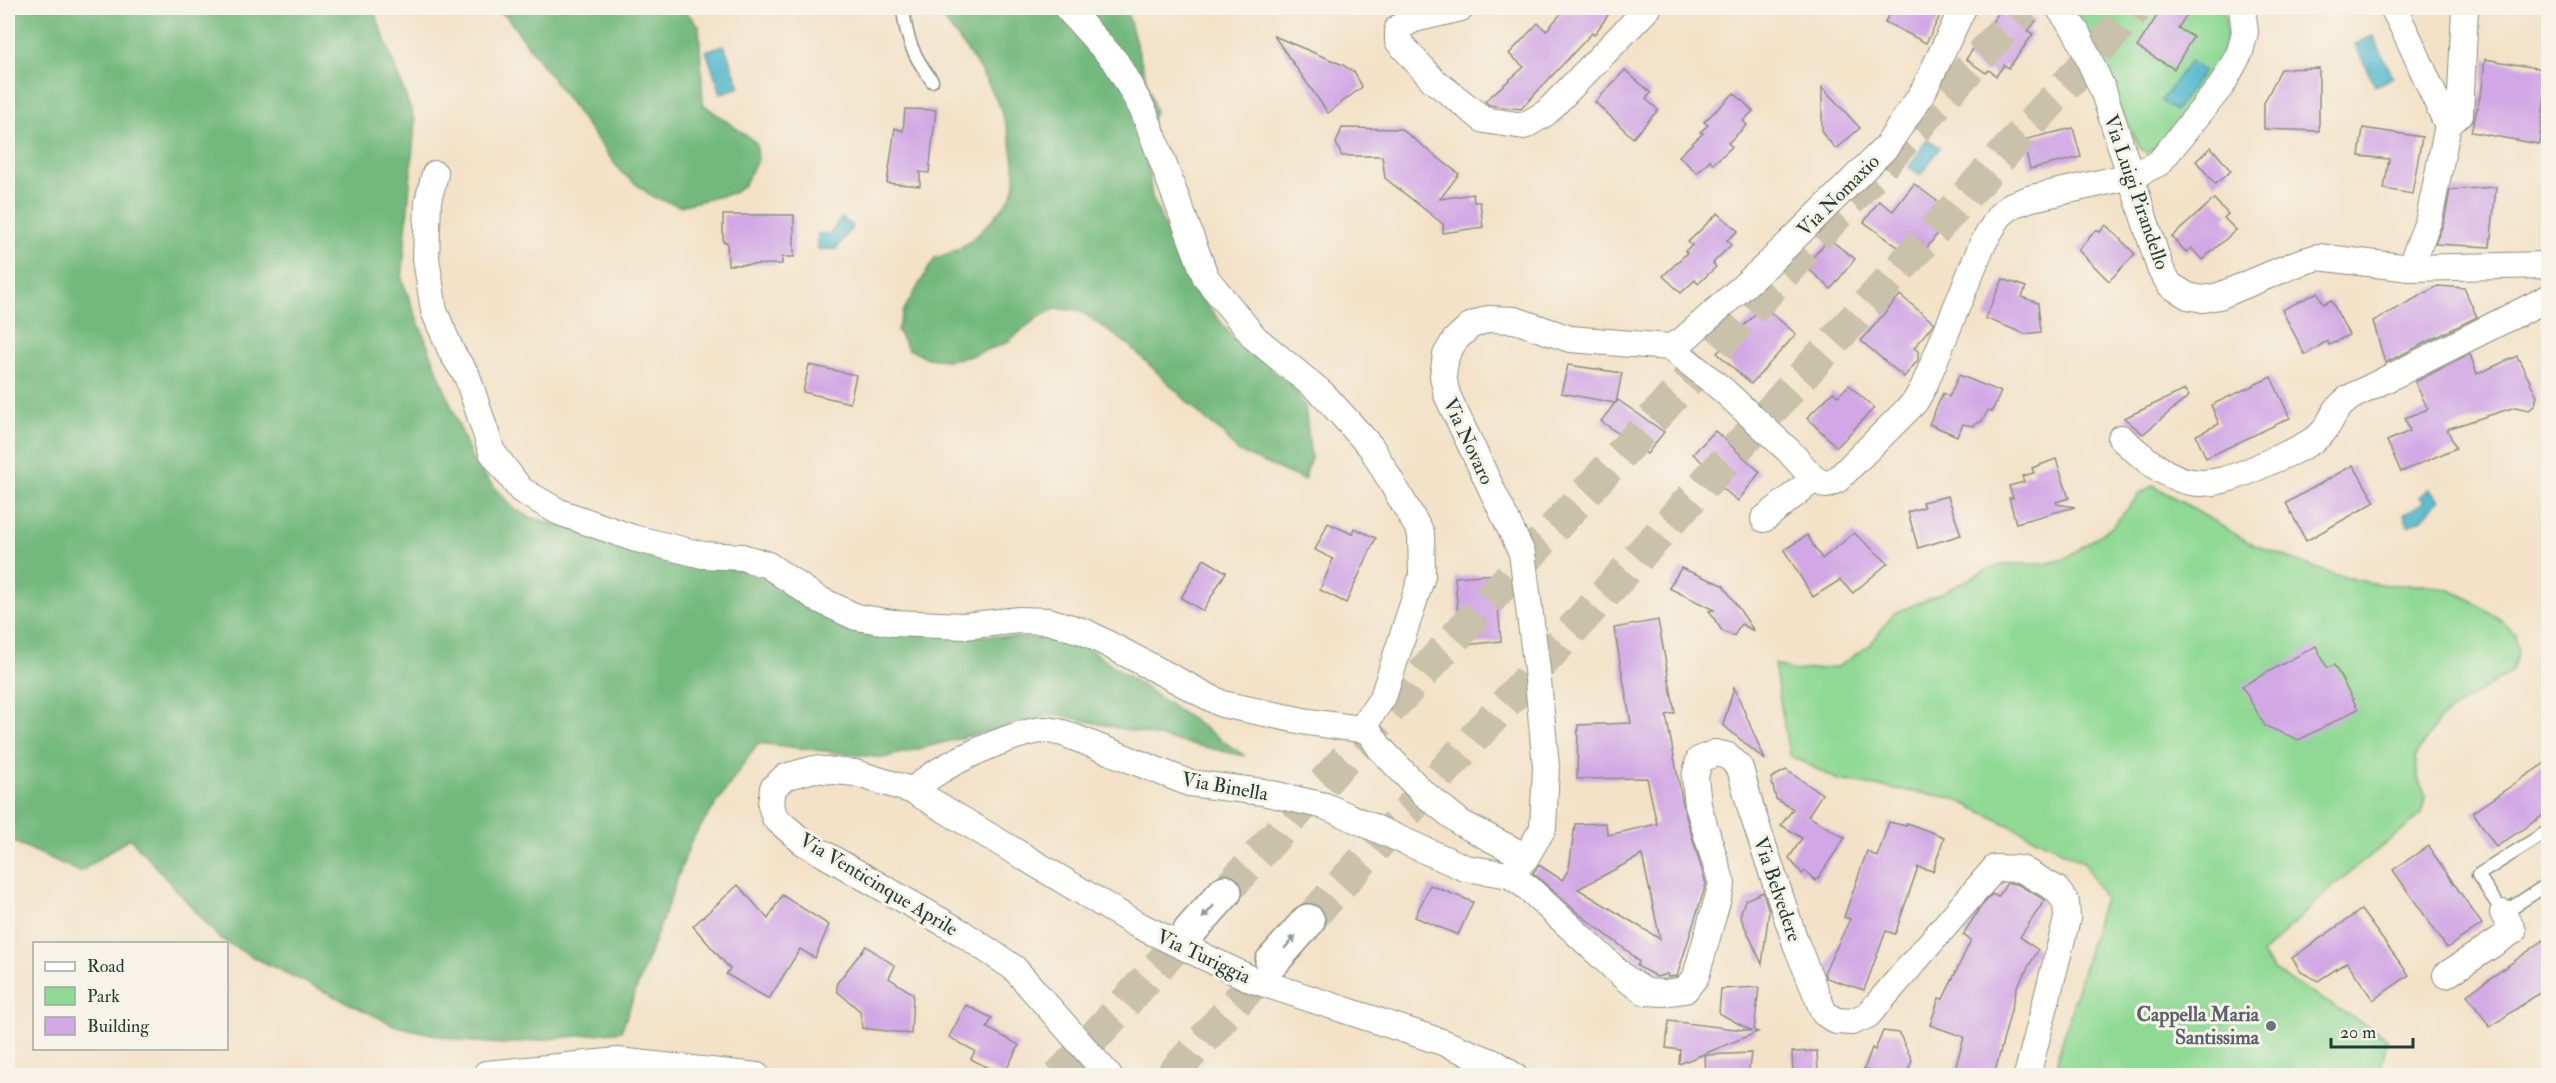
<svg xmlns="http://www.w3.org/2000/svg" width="2556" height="1083" viewBox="0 0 2556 1083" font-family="'IM FELL Double Pica',serif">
	<rect width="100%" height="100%" fill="#f7f3e8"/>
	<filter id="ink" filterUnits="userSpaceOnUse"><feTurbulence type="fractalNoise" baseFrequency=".0167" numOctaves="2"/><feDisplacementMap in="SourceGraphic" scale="12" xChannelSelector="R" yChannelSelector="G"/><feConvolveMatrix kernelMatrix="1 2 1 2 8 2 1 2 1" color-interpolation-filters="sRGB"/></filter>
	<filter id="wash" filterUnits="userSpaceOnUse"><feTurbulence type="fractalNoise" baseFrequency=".008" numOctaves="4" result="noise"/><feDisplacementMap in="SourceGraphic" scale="24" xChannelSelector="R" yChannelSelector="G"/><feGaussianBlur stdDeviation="1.35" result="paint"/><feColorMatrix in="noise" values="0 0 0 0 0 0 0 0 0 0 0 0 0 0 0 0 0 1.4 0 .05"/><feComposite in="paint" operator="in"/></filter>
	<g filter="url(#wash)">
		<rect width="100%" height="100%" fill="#f3e2c8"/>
		<g fill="#8fd994" stroke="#578b64" stroke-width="1.5">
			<polygon points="2085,8 2221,8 2225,16 2227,33 2223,53 2166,139 2147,153 2140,148 2093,54 2077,15"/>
			<polygon points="2153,485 2250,543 2329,573 2366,582 2387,585 2429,585 2450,590 2469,599 2501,620 2515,634 2518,653 2511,672 2457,706 2439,720 2415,756 2418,777 2425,795 2422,814 2338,882 2262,954 2273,970 2387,1038 2380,1076 2058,1075 2058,1055 2104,898 2084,862 1953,798 1838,780 1789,755 1774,664 1794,671 1837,667 1870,645 1894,613 1933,597 1987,570 2006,564 2045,564 2064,559 2113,526 2140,494"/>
		</g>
		<g fill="#73b97e" stroke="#497b59" stroke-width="1.5">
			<polygon points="8,8 373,8 415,121 402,280 474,464 514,509 529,517 754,574 866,629 1077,641 1245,756 1055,714 883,758 758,743 692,839 621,1031 503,1044 463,1041 396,1026 253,957 219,938 130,838 80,872 8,839"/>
			<polygon points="494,8 682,8 699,26 703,104 756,143 758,159 744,185 733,193 680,206 653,197 621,172 507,17"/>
			<path d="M 934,8 L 1126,8 L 1155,110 L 1145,145 L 1152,197 L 1186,278 L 1237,343 L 1291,384 L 1305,407 L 1311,458 L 1304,480 L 1237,451 L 1223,433 L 1206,420 L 1130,346 L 1079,310 L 1055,309 L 1037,318 L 1006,343 L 967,357 L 947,360 L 927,358 L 908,349 L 897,330 L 904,310 L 935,258 C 959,252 974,240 991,221 C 1000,210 1013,198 1015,183 C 1016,177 1014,170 1014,164 C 1009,103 972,54 934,8 Z"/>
		</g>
		<g fill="#50b8cd" stroke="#387a80" stroke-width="1.5">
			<polygon points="2373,36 2393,77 2375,86 2355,44"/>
			<polygon points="724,45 740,87 721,93 706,51"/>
			<polygon points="2190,61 2204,71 2175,111 2161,101"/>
			<polygon points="1927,139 1940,147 1921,175 1909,167"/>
			<polygon points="842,218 853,226 836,249 818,249 818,234 830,234"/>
			<polygon points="2429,489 2440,500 2421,520 2408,526 2404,514 2424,502 2420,497"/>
		</g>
		<g id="blocks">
			<g fill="#d1a7e5" fill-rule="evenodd">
				<polygon points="1566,8 1613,8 1594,35 1592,33 1521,109 1489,105 1485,101 1524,67 1509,54 1538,23 1546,31"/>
				<polygon points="1892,8 1944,8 1926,43 1885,22"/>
				<polygon points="2002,8 2035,8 2029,16 2036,21 2028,31 2033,34 2009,68 2004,65 1996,76 1989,70 1986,73 1966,59"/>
				<polygon points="2162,8 2191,8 2178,28 2193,37 2174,69 2137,47"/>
				<polygon points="1274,36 1343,65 1355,73 1362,87 1328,113"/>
				<polygon points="2485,59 2548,70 2539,144 2471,132 2482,89"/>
				<polygon points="2319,68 2319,131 2264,129 2264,103 2281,69"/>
				<polygon points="1625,70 1651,93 1646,99 1658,110 1633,138 1595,102"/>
				<polygon points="1822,87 1860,128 1836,149 1822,133"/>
				<polygon points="1734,93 1753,111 1743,121 1747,125 1728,143 1732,147 1713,164 1710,160 1697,173 1679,156 1703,133 1700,132 1708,125 1704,122"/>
				<polygon points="905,109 936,110 929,173 920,172 920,186 887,183 895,128 903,131"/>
				<polygon points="1342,128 1401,129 1459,174 1440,199 1473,194 1474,202 1480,202 1483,227 1443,233 1443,224 1385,178 1382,156 1342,156 1336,143"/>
				<polygon points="2073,128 2081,157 2030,169 2023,140"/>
				<polygon points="2363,128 2422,137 2412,194 2384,189 2389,159 2359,156"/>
				<polygon points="2211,147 2231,171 2215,184 2196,161"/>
				<polygon points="1914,184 1953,213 1917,261 1864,222 1879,201 1893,211"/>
				<polygon points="2496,187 2490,247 2435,244 2444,222 2450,190"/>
				<polygon points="2214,199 2228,214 2224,218 2236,230 2202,260 2191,248 2186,252 2172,237"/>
				<polygon points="1718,213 1738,231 1727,240 1731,245 1713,263 1716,267 1698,284 1695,280 1681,293 1663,276 1687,253 1685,251 1692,245 1688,242"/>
				<polygon points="723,215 794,215 794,257 782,257 782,264 728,265 727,242 723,242"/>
				<polygon points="2106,225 2135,254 2109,281 2078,250 2096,230 2100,232"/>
				<polygon points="1829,239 1855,259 1831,289 1805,266"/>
				<polygon points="2003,279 2026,287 2022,297 2038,303 2041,332 2025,334 1985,318"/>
				<polygon points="2438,286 2464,288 2477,317 2385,363 2373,321"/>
				<polygon points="2318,292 2323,304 2331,300 2349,335 2329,345 2327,341 2305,355 2282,310"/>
				<polygon points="1900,295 1934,323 1914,348 1918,351 1918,360 1904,377 1861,341"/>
				<polygon points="1763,306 1796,334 1751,384 1717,353"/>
				<polygon points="2470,354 2477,374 2517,356 2537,396 2535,405 2529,410 2515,407 2447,429 2456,448 2401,472 2387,441 2410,431 2405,418 2428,409 2415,382"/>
				<polygon points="809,365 856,375 850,403 803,392"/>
				<polygon points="1568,365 1622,373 1616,403 1618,400 1664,432 1647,454 1601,421 1615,403 1561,393"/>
				<polygon points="1959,375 2001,392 1992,411 1988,410 1982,421 1972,426 1963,424 1957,436 1929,424 1943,393 1949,397"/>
				<polygon points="2271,377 2290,418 2206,458 2196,435 2219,424 2211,405"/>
				<polygon points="1849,385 1874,408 1837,447 1807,418 1833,392 1838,396"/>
				<polygon points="2185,390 2189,396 2143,434 2124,418"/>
				<polygon points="1715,431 1760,472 1738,501 1710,478 1715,473 1693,454"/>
				<polygon points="2056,459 2069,498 2056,502 2057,504 2075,507 2016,523 2009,498 2013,498 2009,486 2024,482 2022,476 2034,473 2032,468"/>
				<polygon points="2353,465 2375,502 2306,541 2286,503"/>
				<polygon points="1948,496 1961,535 1918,548 1908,512 1924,507 1922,502"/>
				<polygon points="1328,523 1352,534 1354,528 1376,538 1346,603 1320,590 1333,559 1315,550"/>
				<polygon points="1854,533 1888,563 1853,593 1840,580 1813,597 1784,550 1807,535 1822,559"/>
				<polygon points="1204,559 1226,572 1203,611 1181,598"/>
				<polygon points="1681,568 1723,585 1754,631 1741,624 1734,636 1722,631 1709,611 1714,610 1669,588"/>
				<polygon points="1495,574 1501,641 1466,645 1465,616 1458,616 1455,577"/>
				<path d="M 1658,620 L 1675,713 L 1666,715 L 1684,809 L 1706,884 L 1677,976 L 1668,977 L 1667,974 L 1657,977 L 1637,966 L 1639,962 L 1629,952 L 1579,914 L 1533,873 L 1539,865 L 1562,880 L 1569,869 L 1575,824 L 1605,823 L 1608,835 L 1657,824 L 1647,778 L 1577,779 L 1578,725 L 1631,723 L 1614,628 ZM 1642,855 L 1660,939 L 1578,889 Z"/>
				<polygon points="2316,646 2327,668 2334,665 2358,709 2299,740 2265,726 2242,686"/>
				<polygon points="1734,687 1765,760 1723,725"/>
				<polygon points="2548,761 2548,812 2496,847 2473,812"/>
				<polygon points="1786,770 1822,794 1808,816 1845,838 1816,881 1805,871 1802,874 1789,858 1802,838 1781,825 1793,809 1776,799 1771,778"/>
				<polygon points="1889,822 1906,826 1907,823 1944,837 1933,871 1918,867 1895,934 1886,931 1864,990 1826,978 1824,973 1850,919 1844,917 1867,851 1877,857"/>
				<polygon points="2428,846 2482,924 2447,948 2393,870"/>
				<polygon points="2007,883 2017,884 2045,900 2020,937 2038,950 2017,987 1994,1076 1953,1076 1964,1037 1930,1025 1939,998 1943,999 1971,940 1963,935 1979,909 1992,894 1998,897"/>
				<polygon points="738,885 768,919 782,895 829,925 815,958 800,949 769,999 726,974 730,969 693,926"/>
				<polygon points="1430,885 1473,902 1458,935 1415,917"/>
				<polygon points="1763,892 1769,911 1762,964 1740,916 1745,900"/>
				<polygon points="2361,910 2409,975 2373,1000 2347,962 2318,981 2301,972 2292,958"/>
				<polygon points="2548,937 2548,987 2490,1027 2467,995"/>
				<polygon points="866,946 895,966 889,978 913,994 911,1034 862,1028 860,1011 837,991 837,983"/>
				<polygon points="1759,987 1754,1031 1758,1032 1679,1064 1680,1050 1666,1048 1669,1021 1752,1031 1719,1013 1721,989"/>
				<polygon points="966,1005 992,1018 987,1028 1019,1045 1003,1076 971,1059 975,1051 949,1037"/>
				<polygon points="1883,1031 1899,1033 1912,1060 1909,1068 1921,1076 1883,1076 1864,1069 1872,1048 1875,1050"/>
				<polygon points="1817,1051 1818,1076 1793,1076 1792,1052"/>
				<polygon points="1751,1053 1748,1076 1706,1076 1705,1055"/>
			</g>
		</g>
	</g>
	<g filter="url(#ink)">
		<use href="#blocks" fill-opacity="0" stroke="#89907e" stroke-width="1.5"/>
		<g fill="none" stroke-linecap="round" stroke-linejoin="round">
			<g stroke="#c9c1aa" stroke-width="33" stroke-dasharray="33 16" stroke-linecap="butt">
				<polyline points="1225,892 2024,8"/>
				<polyline points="1308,921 2136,8"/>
				<polyline points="1059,1076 1190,931"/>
				<polyline points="1171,1076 1272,962"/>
			</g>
			<g stroke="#89907e" stroke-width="15">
				<g id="service">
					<path d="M 903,8 C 906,39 913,55 932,81"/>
					<polyline points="2548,831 2478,875 2503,913 2548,884"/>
				</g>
			</g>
			<g stroke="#89907e" stroke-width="28">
				<g id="minor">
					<polyline points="1067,8 1116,62 1144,112 1206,278 1255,338 1323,394 1371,447 1421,533 1422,576 1383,697 1366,722 1368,730 1380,748 1422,792 1461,823 1526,857"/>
					<polyline points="1461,8 1414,19 1398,28 1398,41 1433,80 1484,120 1524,126 1546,113 1648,8"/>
					<polyline points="2059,8 2076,31 2103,90 2160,268 2170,285 2188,296 2203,299 2219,296 2298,263 2318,257 2410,268 2548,265"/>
					<path d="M 2393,8 C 2414,45 2428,86 2448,125"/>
					<polyline points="435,174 428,201 426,258 434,311 452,353 467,376 492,452 521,490 559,512 633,538 703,555 742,557 768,565 818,599 856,617 893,623 964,626 1019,620 1048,621 1085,632 1222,704 1308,722 1368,730"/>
					<polyline points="2410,268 2429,219 2448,125 2460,114 2465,8"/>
					<polyline points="1670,347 1682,341 1766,266 1886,147 1923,92 1963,8"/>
					<path d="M 2121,438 C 2178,489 2199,496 2269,462 C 2286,454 2307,447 2321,434 C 2328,428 2331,418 2336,411 C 2339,406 2345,402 2349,398 L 2548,298"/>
					<polyline points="1764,519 1814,479"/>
					<path d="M 914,791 C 930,769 1017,730 1045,730 C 1051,730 1057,732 1063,733 L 1189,783 L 1263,792 L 1325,806 L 1465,868 L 1510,875 L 1527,887 L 1626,979 L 1646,992 L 1664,993 L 1685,990 L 1696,976 L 1722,884 L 1698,805 L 1695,777 L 1699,760 L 1715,753 L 1728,756 L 1740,768 L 1751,809 L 1796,944 L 1824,1013 L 1836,1021 L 1852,1022 L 1868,1015 L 1995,868 L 2021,869 L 2056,889 L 2066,902 L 2067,919 L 2027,1076"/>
					<polyline points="1510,875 1526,857 1543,828 1546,767 1537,670 1522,553 1447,395 1443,376 1446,355 1455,340 1470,326 1488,319 1515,320 1570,339 1670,347 1723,390 1789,451 1814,479 1826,485 1837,480 1915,402 1924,386 1982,245 1999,216 2012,205 2032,198 2132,176 2159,163 2222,85 2240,52 2245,32 2242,8"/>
					<polyline points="2446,975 2513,931 2503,913"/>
					<polyline points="486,1074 618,1061 757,1076"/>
					<polyline points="1109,1076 1014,968 962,933 803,842 775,818 771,805 773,788 785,777 814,769 855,773 914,791 1136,924 1253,980 1442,1042 1497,1064 1514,1076"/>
				</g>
			</g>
			<g stroke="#89907e" stroke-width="36">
				<g id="motorway">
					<polyline points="1190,931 1225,892"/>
					<polyline points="1272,962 1308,921"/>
				</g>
			</g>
			<use href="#service" stroke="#fff" stroke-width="12"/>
			<use href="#minor" stroke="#fff" stroke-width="26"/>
			<use href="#motorway" stroke="#fff" stroke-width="33"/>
		</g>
		<defs><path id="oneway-solid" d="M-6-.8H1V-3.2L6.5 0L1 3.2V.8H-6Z" transform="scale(1.5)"/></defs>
		<g fill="#8f9e9a">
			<use href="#oneway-solid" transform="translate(1208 912) rotate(132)"/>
			<use href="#oneway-solid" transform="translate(1290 942) rotate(-49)"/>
		</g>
	</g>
	<circle fill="#6b7280" stroke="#f7f3e8" stroke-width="2" cx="2271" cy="1026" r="6"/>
	<g text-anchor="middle" stroke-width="6" stroke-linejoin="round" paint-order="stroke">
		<g font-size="20" fill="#1f3d34" stroke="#f7f3e8">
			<text transform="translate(2137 192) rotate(71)" y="7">Via Luigi Pirandello</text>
			<text transform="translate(1838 195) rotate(-45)" y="7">Via Nomaxio</text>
			<text transform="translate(1469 441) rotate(65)" y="7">Via Novaro</text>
			<text transform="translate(1225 786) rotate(10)" y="7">Via Binella</text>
			<text transform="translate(879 884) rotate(31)" y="7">Via Venticinque Aprile</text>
			<text transform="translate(1778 889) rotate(71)" y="7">Via Belvedere</text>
			<text transform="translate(1204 956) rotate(25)" y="7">Via Turiggia</text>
		</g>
		<g font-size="20" font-weight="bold" fill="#5b616d" stroke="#f7f3e8" text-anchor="end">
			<text x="2259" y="1021">Cappella Maria<tspan x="2259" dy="23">Santissima</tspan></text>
		</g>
	</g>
	<rect width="2556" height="1083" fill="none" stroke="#f7f3e8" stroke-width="30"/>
	<rect x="33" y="942" width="195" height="108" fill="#f7f3e8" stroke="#a1aaa0" stroke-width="1.5"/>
	<rect x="45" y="962" width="30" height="9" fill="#ffffff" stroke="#a1aaa0" stroke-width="1.5"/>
	<text x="87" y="972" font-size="18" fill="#1f3d34">Road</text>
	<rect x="45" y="987" width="30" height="18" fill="#8fd994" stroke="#a1aaa0" stroke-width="1.5"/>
	<text x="87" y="1002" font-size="18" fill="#1f3d34">Park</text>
	<rect x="45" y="1017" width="30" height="18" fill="#d1a7e5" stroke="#a1aaa0" stroke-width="1.5"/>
	<text x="87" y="1032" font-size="18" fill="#1f3d34">Building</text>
	<path d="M2331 1038v9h82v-9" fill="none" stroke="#1f3d34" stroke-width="3"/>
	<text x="2340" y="1038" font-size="18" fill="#1f3d34" stroke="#f7f3e8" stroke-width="4.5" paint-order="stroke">20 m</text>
</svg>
